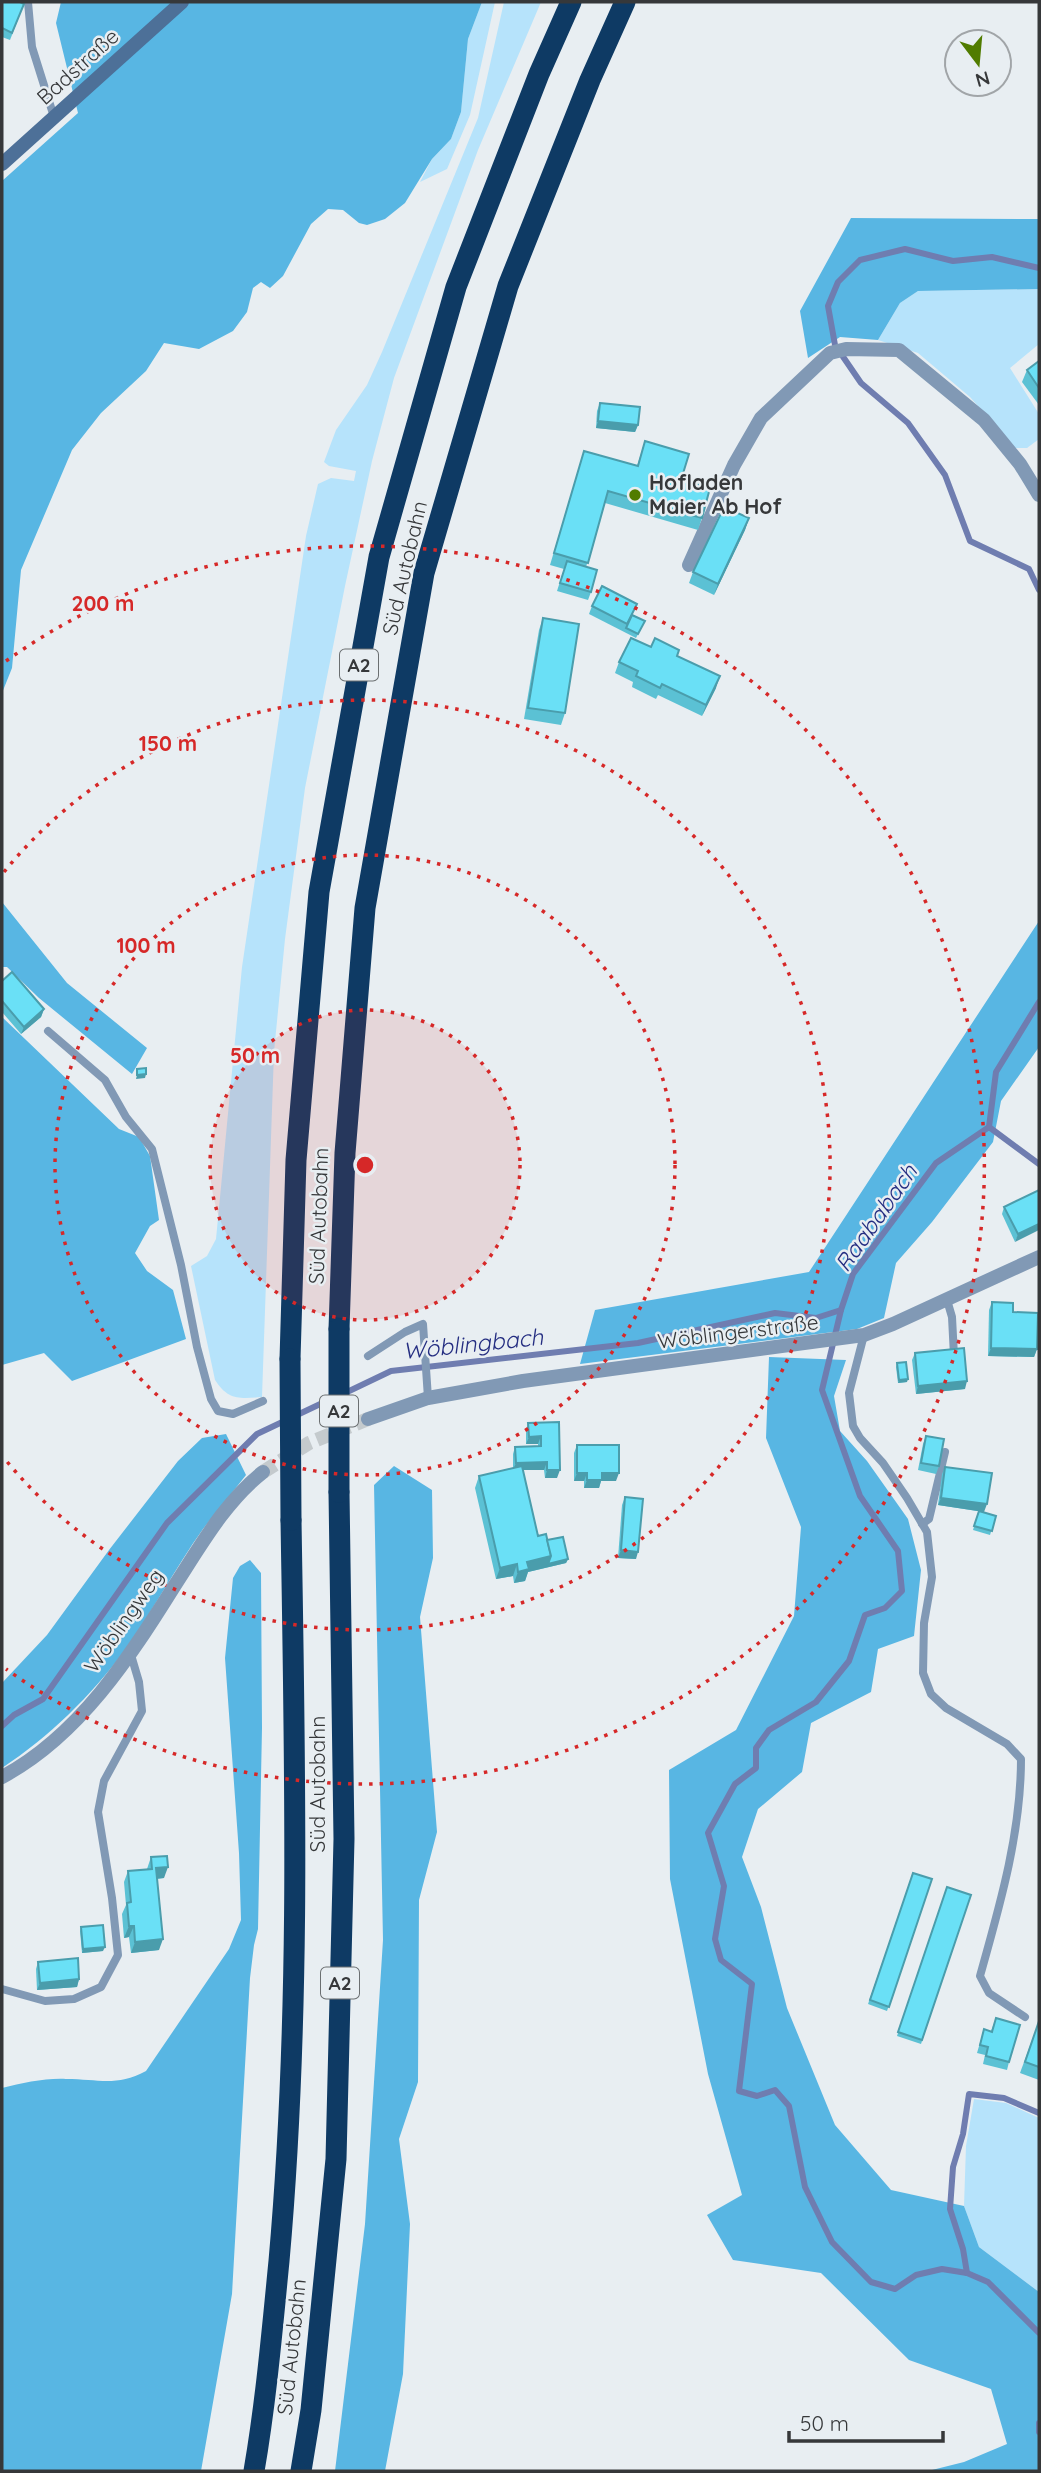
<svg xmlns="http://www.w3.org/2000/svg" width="1041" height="2473" viewBox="0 0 1041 2473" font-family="Quicksand,sans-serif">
	<rect width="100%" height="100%" fill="#e8eef2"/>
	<g fill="#b6e3fb">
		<polygon points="482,2 495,2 470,115 447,169 420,182 432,159 451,139 461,112 468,39"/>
		<path d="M 504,2 L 541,2 L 478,150 L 394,378 L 372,461 L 345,586 L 305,788 L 285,939 L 274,1052 L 262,1397 C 239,1399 228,1400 215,1380 L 191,1266 L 207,1256 L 216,1239 L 242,967 L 306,536 L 318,484 L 331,478 L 354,481 L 356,471 L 329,466 L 324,462 L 336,430 L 367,385 L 382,352 L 478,118 Z"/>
		<polygon points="1039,289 1039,344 1010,368 1039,414 1039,439 1027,448 1015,448 970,397 918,353 878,340 900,303 918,291"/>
		<polygon points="974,2099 1006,2103 1039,2118 1039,2292 979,2247 964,2206 966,2146"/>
	</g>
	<g fill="#58b6e3">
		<polygon points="61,2 482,2 468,39 461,112 451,139 432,159 405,203 385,219 367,225 359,223 343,210 328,209 311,224 283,276 270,288 261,282 253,288 247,312 233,331 199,349 164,343 146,371 101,413 72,450 21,570 12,668 2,693 2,181 78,113 56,23"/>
		<polygon points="851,218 1039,219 1039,289 918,291 900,303 878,340 840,337 808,358 800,311"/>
		<polygon points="2,902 67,983 147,1048 132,1074 39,998 7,967 2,967"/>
		<polygon points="1039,921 1039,1047 1001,1101 993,1142 932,1222 896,1263 884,1318 857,1329 580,1364 595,1310 809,1272"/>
		<polygon points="2,1017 119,1129 139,1137 150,1156 159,1220 150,1226 135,1253 147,1271 173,1290 186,1339 72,1381 44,1353 2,1365"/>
		<polygon points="769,1357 846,1360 834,1396 840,1431 867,1461 908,1519 921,1570 914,1636 878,1649 871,1692 811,1723 802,1772 758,1809 742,1857 761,1907 787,2008 835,2125 891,2190 964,2206 979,2247 1039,2292 1039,2471 928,2471 964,2462 1007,2444 991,2389 909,2360 821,2273 733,2260 707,2215 742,2195 708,2074 670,1879 669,1770 736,1730 794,1616 801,1527 766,1438"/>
		<path d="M 226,1434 L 246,1475 C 232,1493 217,1511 203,1529 C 175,1568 153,1611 125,1650 C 91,1696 49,1737 2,1768 L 2,1683 L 47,1635 L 109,1550 L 178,1461 L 202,1438 Z"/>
		<polygon points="394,1466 432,1490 433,1558 420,1617 437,1832 419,1900 418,2082 399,2139 410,2224 403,2374 385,2471 335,2471 365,2224 383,1940 374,1485"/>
		<path d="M 250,1560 L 261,1573 L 262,1728 L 258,1929 L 254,1945 L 250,1978 L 232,2294 L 201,2471 L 2,2471 L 2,2088 C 23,2083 45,2078 66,2079 C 99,2079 116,2087 146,2071 L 229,1949 L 241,1920 L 239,1853 L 225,1658 L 233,1578 L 240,1566 Z"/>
	</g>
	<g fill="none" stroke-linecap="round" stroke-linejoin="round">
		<g stroke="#6f7db0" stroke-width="6">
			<polyline points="1039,268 992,257 953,261 905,249 860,260 838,282 828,306 835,345 861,383 908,423 945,475 970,541 1029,569 1039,590"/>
			<polyline points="1039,1002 996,1072 989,1127 936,1163 853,1274 841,1310 822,1390 860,1496 898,1551 902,1591 885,1608 865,1615 849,1661 816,1702 769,1730 756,1748 756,1768 735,1784 708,1833 724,1886 715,1939 721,1960 752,1984 739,2091 757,2096 775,2090 789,2106 805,2187 832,2242 871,2282 895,2289 916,2275 942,2269 967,2273 988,2282 1039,2333"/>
			<polyline points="989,1127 1039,1164"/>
			<polyline points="345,1393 391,1371 638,1343 775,1313 816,1318 841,1310"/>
			<polyline points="2,1726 14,1715 43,1699 167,1523 257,1434 335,1397"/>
			<polyline points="967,2273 963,2249 950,2209 953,2167 963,2134 969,2094 1004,2098 1039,2113"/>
			<polyline points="1039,2423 1039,2432"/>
		</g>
		<polyline stroke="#c4cacd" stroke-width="14" stroke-dasharray="14 7" stroke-linecap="butt" points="263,1472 309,1443 368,1419"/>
		<g stroke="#8199b5" stroke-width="8">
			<polyline points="28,2 32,47 54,117"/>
			<polyline points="48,1031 105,1080 126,1117 152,1149 181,1265 197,1347 211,1399 218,1411 233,1414 263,1401"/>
			<polyline points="947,1300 952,1317 954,1356"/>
			<path d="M 864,1335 L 849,1393 L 853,1426 L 860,1438 L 883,1463 L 907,1498 L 927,1532 L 932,1577 L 924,1623 L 923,1673 L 931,1694 L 946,1708 L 1007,1744 L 1021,1759 C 1021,1833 1000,1905 980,1976 L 989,1993 L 1025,2017"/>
			<polyline points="368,1356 405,1332 423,1324 428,1398"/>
			<polyline points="922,1524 929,1519 945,1452"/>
			<polyline points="2,1989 45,2001 74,1999 101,1987 118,1955 112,1898 98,1812 104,1781 142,1711 139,1682 131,1655"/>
		</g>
		<g stroke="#8199b5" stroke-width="14">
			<polyline points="689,565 734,465 761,418 830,353 846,349 899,350 984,420 1020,464 1039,495"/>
			<polyline points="368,1419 428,1398 523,1381 864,1335 893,1324 1039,1257"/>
			<path d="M 2,1777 C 79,1736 130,1657 175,1585 C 201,1545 225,1502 263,1472"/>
		</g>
		<polyline stroke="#4d7098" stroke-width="14" points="2,164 182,2"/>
		<g stroke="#0e3a64" stroke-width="21">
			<polyline points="339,1329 345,1153 365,908 424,573 508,286 590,80 625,2"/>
			<polyline points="290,1359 296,1160 319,892 379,557 456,287 539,74 571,2"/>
			<path d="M 254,2471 C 266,2401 272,2332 279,2261 C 301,2014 295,1767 291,1520"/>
			<polyline points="301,2471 311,2410 336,2159 344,1839 339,1492"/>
		</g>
		<g stroke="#0e3a64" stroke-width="21">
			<polyline points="339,1329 339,1492"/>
			<polyline points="290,1359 291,1520"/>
		</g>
	</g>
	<g fill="#5bc1d4">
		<polygon points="2,2 24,4 10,40 2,37"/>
		<polygon points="1039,361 1039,405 1022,382 1027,370"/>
		<polygon points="600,403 638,425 635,432 596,428 597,411"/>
		<polygon points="645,441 681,480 702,518 698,530 605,503 586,567 591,592 588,600 557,591 564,569 550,565 584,451 637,466"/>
		<polygon points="749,518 745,530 714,595 689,583 693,572"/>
		<polygon points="592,606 633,615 645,621 636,638 589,614"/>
		<polygon points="543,618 565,713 561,725 524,719 539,630"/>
		<polygon points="651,647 677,656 716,688 702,716 658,695 656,699 632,687 633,682 615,673 619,662"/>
		<polygon points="2,981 44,1009 41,1017 21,1034 2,1012"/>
		<polygon points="1039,1190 1015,1242 1002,1214 1004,1207"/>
		<polygon points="992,1302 1013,1312 1037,1349 1034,1357 988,1356 989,1310"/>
		<polygon points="915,1353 965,1389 916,1394 912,1360"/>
		<polygon points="897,1363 907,1382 898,1383 896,1367"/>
		<polygon points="559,1422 557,1478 545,1478 544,1470 523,1470 538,1536 547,1540 568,1559 566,1563 528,1572 525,1581 514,1583 513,1576 496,1579 475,1488 479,1476 513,1468 513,1454 515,1447 538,1446 538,1444 526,1444 526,1431 528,1423"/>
		<polygon points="926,1436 939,1466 936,1474 918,1470 923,1444"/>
		<polygon points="577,1445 616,1481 601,1481 599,1488 584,1488 584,1481 574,1481 574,1453"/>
		<polygon points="945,1467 984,1512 938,1505 942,1474"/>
		<polygon points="625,1497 636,1559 618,1558 622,1505"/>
		<polygon points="979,1511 996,1516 990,1535 973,1530"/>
		<polygon points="151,1857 164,1878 157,1879 159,1950 131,1953 129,1937 124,1938 122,1914 126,1905 124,1882 128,1871 147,1869"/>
		<polygon points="913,1873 932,1879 887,2011 868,2004"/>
		<polygon points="947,1887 971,1895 921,2044 897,2036"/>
		<polygon points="81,1927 103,1951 82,1953 80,1931"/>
		<polygon points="38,1962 79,1979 77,1987 37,1990 36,1969"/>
		<polygon points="996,2018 1009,2062 1007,2070 983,2064 985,2055 977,2053 984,2029 991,2031"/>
		<polygon points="1039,2021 1039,2080 1020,2073"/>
	</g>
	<g fill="#4a9dac">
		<polygon points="598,421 638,425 635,432 596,428"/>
		<polygon points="749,518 745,530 714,595 718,584"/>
		<polygon points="720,676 716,688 702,716 706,705"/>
		<polygon points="44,1009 41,1017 21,1034 24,1027"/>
		<polygon points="146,1074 145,1078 136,1079 137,1075"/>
		<polygon points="1039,1224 1039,1230 1015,1242 1018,1234"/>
		<polygon points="991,1348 1037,1349 1034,1357 988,1356"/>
		<polygon points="908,1379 907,1382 898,1383 899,1380"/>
		<polygon points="967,1381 965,1389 916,1394 918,1386"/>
		<polygon points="541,1436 538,1444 526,1444 529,1437"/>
		<polygon points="547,1462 544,1470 513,1470 516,1463"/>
		<polygon points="547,1470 560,1470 557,1478 545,1478"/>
		<polygon points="577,1473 587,1473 584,1481 574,1481"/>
		<polygon points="602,1473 619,1473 616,1481 601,1481 599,1488 584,1488 587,1480"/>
		<polygon points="941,1498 987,1504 984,1512 938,1505"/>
		<polygon points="621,1550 638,1552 636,1559 618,1558"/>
		<polygon points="551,1556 568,1559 566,1563 528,1572 525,1581 514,1583 518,1572 527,1562"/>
		<polygon points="517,1564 513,1576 496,1579 500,1568"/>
		<polygon points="168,1867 164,1878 152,1879 156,1868"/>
		<polygon points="129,1926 134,1926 129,1937 124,1938"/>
		<polygon points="163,1939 159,1950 131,1953 135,1942"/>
		<polygon points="105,1947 103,1951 82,1953 83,1949"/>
		<polygon points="79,1979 77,1987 37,1990 40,1983"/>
	</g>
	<g fill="#6ae0f6" stroke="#4a9dac" stroke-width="2">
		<polygon points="2,2 20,2 24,4 12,33 2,28"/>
		<polygon points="1039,361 1039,388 1027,370"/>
		<polygon points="600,403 640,407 638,425 598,421"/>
		<polygon points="645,441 689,454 681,480 710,488 702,518 608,491 588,563 554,553 584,451 638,466"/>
		<polygon points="724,507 749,518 718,584 693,572"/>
		<polygon points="567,561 597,570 591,592 560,583"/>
		<polygon points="602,586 637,604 627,624 592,606"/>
		<polygon points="632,615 645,621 638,634 626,628"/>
		<polygon points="543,618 579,624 565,713 528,708"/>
		<polygon points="631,638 651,647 655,638 679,650 677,656 720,676 706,705 662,684 660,688 636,676 638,671 619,662"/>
		<polygon points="12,972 44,1009 24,1027 2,1001 2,981"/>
		<polygon points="146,1068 146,1074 137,1075 137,1069"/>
		<polygon points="1039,1190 1039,1224 1018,1234 1004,1207"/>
		<polygon points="992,1302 1013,1303 1013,1312 1038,1313 1037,1349 991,1348"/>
		<polygon points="964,1348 967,1381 918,1386 915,1353"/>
		<polygon points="906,1362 908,1379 899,1380 897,1363"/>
		<polygon points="559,1422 560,1470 547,1470 547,1462 516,1463 515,1447 541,1446 541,1436 529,1437 528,1423"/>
		<polygon points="926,1436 944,1439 939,1466 921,1463"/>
		<polygon points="577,1445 619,1445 619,1473 602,1473 602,1480 587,1480 587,1473 577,1473"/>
		<polygon points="522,1466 538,1536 546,1534 551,1556 527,1562 529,1569 518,1572 517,1564 500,1568 479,1476"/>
		<polygon points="945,1467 992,1473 987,1504 941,1498"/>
		<polygon points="625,1497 643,1499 638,1552 621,1550"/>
		<polygon points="979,1511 996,1516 992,1531 974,1526"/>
		<polygon points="563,1537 568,1559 548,1564 551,1556 547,1540"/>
		<polygon points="167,1856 168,1867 156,1868 163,1939 135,1942 134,1926 129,1926 127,1903 131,1902 128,1871 152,1869 151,1857"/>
		<polygon points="913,1873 932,1879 889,2007 870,2000"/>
		<polygon points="947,1887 971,1895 922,2040 898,2032"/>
		<polygon points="103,1925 105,1947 83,1949 81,1927"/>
		<polygon points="78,1958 79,1979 40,1983 38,1962"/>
		<polygon points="996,2018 1020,2025 1009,2062 986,2056 988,2047 980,2045 984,2029 992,2032"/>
		<polygon points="1039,2021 1039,2067 1025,2062"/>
	</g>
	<circle cx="365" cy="1165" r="155" fill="#d62828" fill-opacity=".12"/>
	<g fill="none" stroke="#d62828" stroke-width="3.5" stroke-dasharray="3.5 7">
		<circle cx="365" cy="1165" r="155"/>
		<circle cx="365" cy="1165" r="310"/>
		<path d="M4 872A465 465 0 1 1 4 1458"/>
		<path d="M6 661A619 619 0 1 1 6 1669"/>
	</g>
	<circle fill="#517c00" stroke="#e8eef2" stroke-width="2.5" cx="635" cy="495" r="7"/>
	<g text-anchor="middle" stroke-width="5" stroke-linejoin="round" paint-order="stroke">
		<g fill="#e8eef2" stroke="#6b6f71" stroke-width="2">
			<rect x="340" y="649.5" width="38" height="31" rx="5"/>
			<rect x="320" y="1395.5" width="38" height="31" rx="5"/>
			<rect x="321" y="1967.5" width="38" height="31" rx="5"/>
		</g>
		<g font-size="19" font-weight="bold" fill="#36383a">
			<text x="359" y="672">A2</text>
			<text x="339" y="1418">A2</text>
			<text x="340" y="1990">A2</text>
		</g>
		<g font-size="21" fill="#36383a" stroke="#e8eef2">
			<text transform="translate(78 67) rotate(-42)" y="7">Badstraße</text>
			<text transform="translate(405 568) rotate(-77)" y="7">Süd Autobahn</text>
			<text transform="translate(319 1216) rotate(-88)" y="7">Süd Autobahn</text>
			<text transform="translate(738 1332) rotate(-7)" y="7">Wöblingerstraße</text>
			<text transform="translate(124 1621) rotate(-55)" y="7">Wöblingweg</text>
			<text transform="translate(318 1784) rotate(-90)" y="7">Süd Autobahn</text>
			<text transform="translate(292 2347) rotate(-84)" y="7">Süd Autobahn</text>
		</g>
		<g font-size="21" font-weight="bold" fill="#36383a" stroke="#e8eef2" text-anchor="start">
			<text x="649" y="490">Hofladen<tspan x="649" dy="24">Maier Ab Hof</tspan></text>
		</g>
		<g font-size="23" font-style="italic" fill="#242d81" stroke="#e8eef2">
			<text transform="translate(876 1218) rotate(-55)" y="8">Raababach</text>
			<text transform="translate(473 1344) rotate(-6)" y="8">Wöblingbach</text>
		</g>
	</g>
	<circle cx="365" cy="1165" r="10" fill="#d62828" stroke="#e8eef2" stroke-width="3.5"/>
	<g font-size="21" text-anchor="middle" font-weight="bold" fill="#d62828" stroke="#e8eef2" stroke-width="5" stroke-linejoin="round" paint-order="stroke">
		<text x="103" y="611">200 m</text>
		<text x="168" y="751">150 m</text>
		<text x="146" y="953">100 m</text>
		<text x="255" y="1063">50 m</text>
	</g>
	<rect width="1041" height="2473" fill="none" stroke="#36383a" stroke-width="7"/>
	<g transform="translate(978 63) rotate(164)"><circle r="33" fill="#e8eef2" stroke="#a1a5a8" stroke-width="2"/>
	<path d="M0-5L12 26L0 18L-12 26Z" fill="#517c00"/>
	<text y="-10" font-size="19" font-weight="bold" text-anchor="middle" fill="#36383a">N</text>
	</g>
	<path d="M789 2431v10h154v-10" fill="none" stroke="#36383a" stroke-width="3.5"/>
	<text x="800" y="2431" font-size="21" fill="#36383a" stroke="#e8eef2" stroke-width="5" paint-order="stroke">50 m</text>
</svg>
